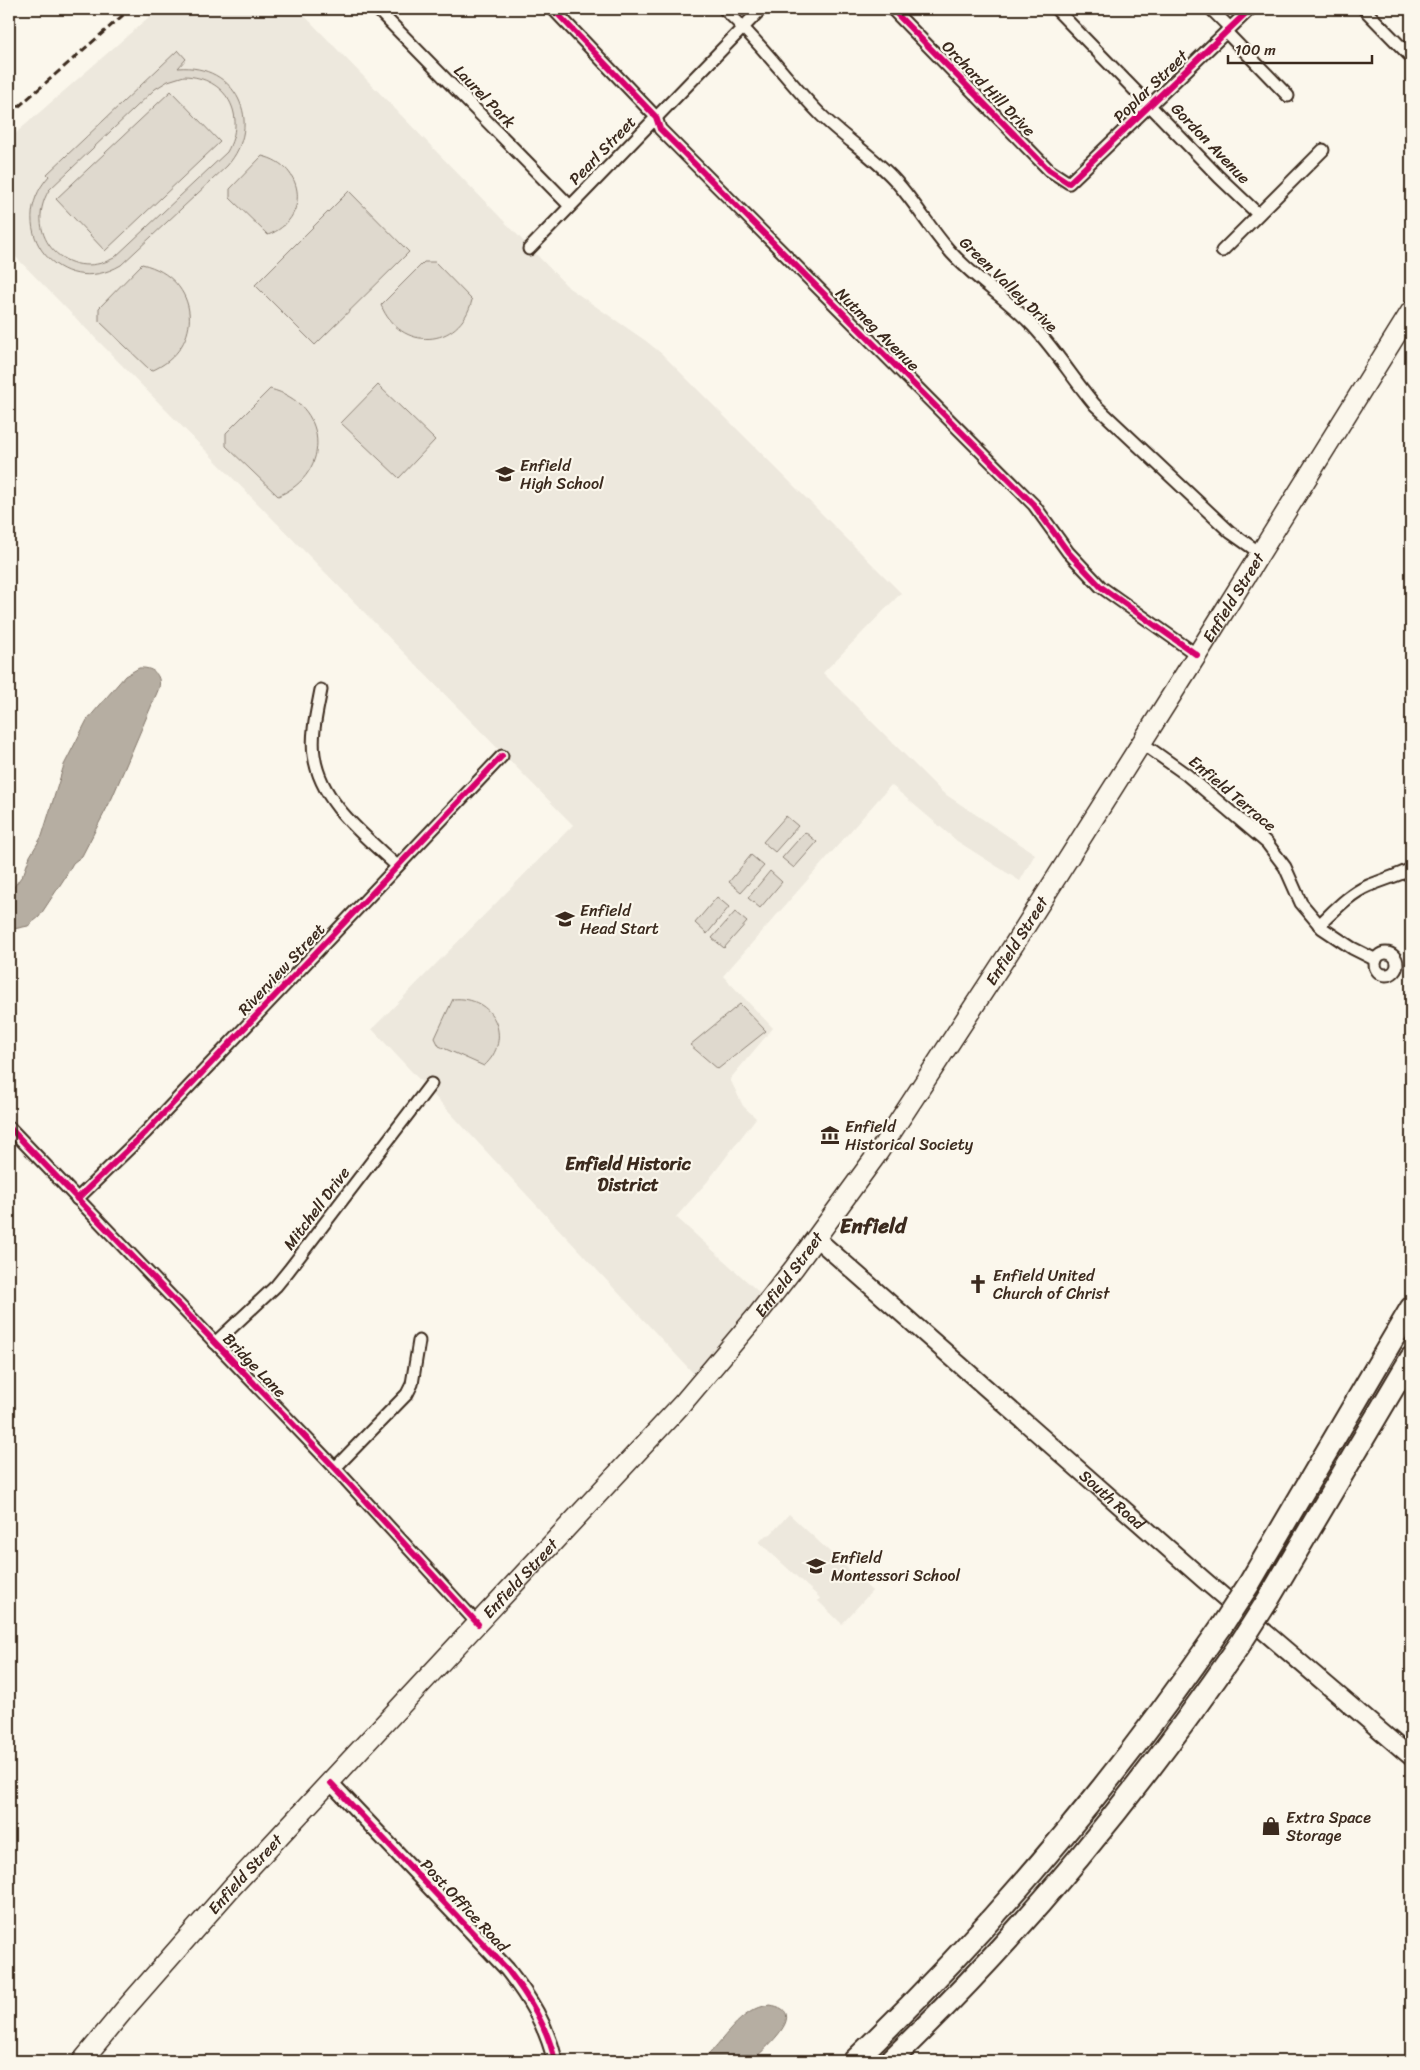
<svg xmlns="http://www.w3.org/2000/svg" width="1420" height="2070" viewBox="0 0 1420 2070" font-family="Sriracha,sans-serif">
	<rect width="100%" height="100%" fill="#fbf7ec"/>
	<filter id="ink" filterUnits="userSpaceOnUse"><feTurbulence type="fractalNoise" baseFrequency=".02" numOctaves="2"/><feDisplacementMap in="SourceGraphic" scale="10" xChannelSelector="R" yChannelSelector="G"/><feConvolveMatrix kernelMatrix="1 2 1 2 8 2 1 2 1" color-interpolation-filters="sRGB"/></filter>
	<g filter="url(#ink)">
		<g fill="#ede8dd">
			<polygon points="158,9 298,9 569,288 646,341 662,354 901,593 823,673 942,792 1035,854 1020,881 957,841 891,785 723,976 773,1028 730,1079 743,1106 756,1118 707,1182 676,1217 762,1295 695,1375 372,1029 573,825 9,250 9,139"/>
			<polygon points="789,1514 872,1591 842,1624 818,1601 820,1598 759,1542 765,1536 771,1534"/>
		</g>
		<g fill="#dfd9ce" stroke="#8d8276" fill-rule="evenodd">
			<path d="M 178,50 L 186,59 L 178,68 C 236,63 265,123 227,166 L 121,265 C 60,301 2,229 49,176 L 47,174 ZM 184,76 C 226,77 248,115 227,152 L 114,258 C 67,283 22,236 49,190 L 155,89 L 168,81 Z"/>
			<polygon points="171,91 220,142 105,251 56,199"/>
			<path d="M 262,156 C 306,166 310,219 268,235 L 230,198 L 230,189 Z"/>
			<polygon points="349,191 409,252 315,345 255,285"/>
			<path d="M 424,262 L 435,262 L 472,300 C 460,349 400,352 381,305 Z"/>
			<path d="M 142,264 C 201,278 206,348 151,371 L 99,321 L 99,308 Z"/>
			<polygon points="378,385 435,440 399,478 341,423"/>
			<path d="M 270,389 C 328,403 334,473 278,496 L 226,446 L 226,433 Z"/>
			<polygon points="786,816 798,826 775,852 763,842"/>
			<polygon points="805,832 817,842 794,868 782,858"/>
			<polygon points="751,855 764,866 741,892 729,882"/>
			<polygon points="770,871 782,882 760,908 748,898"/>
			<polygon points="717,897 729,907 707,934 695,923"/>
			<polygon points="735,912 747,922 724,948 712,938"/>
			<path d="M 453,999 C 494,995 514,1039 484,1066 L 439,1046 L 435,1038 Z"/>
			<polygon points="740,1004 766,1031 718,1069 690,1045"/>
		</g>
		<g fill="#b6aea2" stroke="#85796d">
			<path d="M 139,668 C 152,667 162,674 159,688 L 112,798 L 82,856 L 73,863 L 64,879 L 39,917 L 28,926 L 9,930 L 9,894 L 24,873 L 30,856 L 42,836 L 64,765 L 87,720 L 125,676 Z"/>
			<path d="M 770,2005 C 811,2011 765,2048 752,2061 L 702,2061 C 723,2042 740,2008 770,2005 Z"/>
		</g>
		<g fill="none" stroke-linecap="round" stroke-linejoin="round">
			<g stroke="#3b2a1e" stroke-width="15">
				<g id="minor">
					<polyline points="377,9 570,206"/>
					<polyline points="553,9 656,117 660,129 1034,505 1068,552 1101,587 1197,655"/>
					<path d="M 724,9 C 760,41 787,81 821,115 C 843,137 870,154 892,177 C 913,199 928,226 948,249 C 972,277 1004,296 1029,322 C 1054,347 1072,378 1095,405 L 1230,532 L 1260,553"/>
					<polyline points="892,9 1049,170 1069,183 1250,9"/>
					<polyline points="1056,9 1219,177 1258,214"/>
					<polyline points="1211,9 1230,28"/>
					<polyline points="1364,9 1411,57"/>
					<polyline points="1226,32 1288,96"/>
					<polyline points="529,249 761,9"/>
					<polyline points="1222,251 1323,150"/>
					<path d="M 321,690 C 317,711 311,734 314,755 C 320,802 364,835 397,866"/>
					<polyline points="1142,743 1187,775 1267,843 1285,867 1301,903 1322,928 1352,948 1376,960"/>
					<path d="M 1319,925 C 1334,911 1349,894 1368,886 C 1382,880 1397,876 1411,869"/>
					<circle cx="1386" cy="964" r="11"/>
					<polyline points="9,1127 335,1468 478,1624"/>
					<polyline points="77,1199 146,1132 502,756"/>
					<polyline points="215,1343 276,1286 289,1270 431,1084"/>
					<polyline points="335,1468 407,1394 412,1384 419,1341"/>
				</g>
			</g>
			<g stroke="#3b2a1e" stroke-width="18">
				<path id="tertiary" d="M 331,1783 L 507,1969 C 529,1997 547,2026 555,2061"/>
			</g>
			<g stroke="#3b2a1e" stroke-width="20">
				<g id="secondary">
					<path id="s1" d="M 816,1238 L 1204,1580 L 1411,1757"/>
				</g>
			</g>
			<g stroke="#3b2a1e" stroke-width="22">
				<g id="primary">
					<path id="s2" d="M 82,2061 L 125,2009 L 232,1887 L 683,1403 L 758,1314 L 794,1268 L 878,1153 L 1008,954 L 1197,655 L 1411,311"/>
				</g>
			</g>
			<g stroke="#3b2a1e" stroke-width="25">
				<g id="motorway">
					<polyline points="1249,1584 1411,1308"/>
					<polyline points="1268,1600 1411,1358"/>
					<path d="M 854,2061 C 993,1927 1111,1787 1221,1627"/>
					<path d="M 890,2061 C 1022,1935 1137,1794 1240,1644"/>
				</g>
			</g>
			<use href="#minor" stroke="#fbf7ec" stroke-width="11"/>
			<use href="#tertiary" stroke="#fbf7ec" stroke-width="14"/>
			<use href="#secondary" stroke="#fbf7ec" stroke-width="16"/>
			<use href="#primary" stroke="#fbf7ec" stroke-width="19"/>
			<use href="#motorway" stroke="#fbf7ec" stroke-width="21"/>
			<polyline stroke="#3b2a1e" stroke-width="3" stroke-dasharray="8 4" stroke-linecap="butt" points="9,115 130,9"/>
			<g stroke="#3b2a1e" stroke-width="25" stroke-linecap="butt">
				<g id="motorway-bridge">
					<polyline points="1221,1627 1249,1584"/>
					<polyline points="1240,1644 1268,1600"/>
				</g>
			</g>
			<use href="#motorway-bridge" stroke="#fbf7ec" stroke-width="21"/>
			<g stroke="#fbf7ec" stroke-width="9">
				<g id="cycleway">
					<polyline points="553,9 656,117 660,129 1034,505 1068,552 1101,587 1197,655"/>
					<polyline points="892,9 1049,170 1069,183 1250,9"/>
					<polyline points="9,1127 335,1468 478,1624"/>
					<polyline points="77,1199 146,1132 502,756"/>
					<path d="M 331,1783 L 507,1969 C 529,1997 547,2026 555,2061"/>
				</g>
			</g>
			<use href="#cycleway" stroke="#d6006c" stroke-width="6"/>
		</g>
	</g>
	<defs>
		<g id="school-bare" transform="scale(1.5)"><path d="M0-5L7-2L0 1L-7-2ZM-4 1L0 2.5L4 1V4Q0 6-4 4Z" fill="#3b2a1e" stroke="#fbf7ec" stroke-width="2.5" paint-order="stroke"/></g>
		<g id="museum-bare" transform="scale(1.5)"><path d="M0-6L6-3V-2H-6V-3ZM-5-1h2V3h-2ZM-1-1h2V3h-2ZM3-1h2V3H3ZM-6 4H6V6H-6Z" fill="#3b2a1e" stroke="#fbf7ec" stroke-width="2.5" paint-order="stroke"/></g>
		<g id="church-bare" transform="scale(1.5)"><path d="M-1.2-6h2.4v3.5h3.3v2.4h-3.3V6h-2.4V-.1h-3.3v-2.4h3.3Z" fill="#3b2a1e" stroke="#fbf7ec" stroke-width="2.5" paint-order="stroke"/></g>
		<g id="shop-bare" transform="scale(1.5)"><path d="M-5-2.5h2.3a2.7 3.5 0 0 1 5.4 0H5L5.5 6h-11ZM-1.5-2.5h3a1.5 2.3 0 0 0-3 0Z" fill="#3b2a1e" stroke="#fbf7ec" stroke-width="2.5" paint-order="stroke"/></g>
	</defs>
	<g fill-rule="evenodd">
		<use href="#school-bare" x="505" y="474"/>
		<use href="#school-bare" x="565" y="919"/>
		<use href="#museum-bare" x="830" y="1135"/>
		<use href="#church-bare" x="978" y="1284"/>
		<use href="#school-bare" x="816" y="1566"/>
		<use href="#shop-bare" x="1271" y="1826"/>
	</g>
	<g text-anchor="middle" stroke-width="4.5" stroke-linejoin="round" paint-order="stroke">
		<g font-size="16" fill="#3b2a1e" stroke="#fbf7ec">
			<text transform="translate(1150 86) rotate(-44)" y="6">Poplar Street</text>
			<text transform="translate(989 88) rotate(46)" y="6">Orchard Hill Drive</text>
			<text transform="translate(485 96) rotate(46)" y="6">Laurel Park</text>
			<text transform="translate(1211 143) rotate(46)" y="6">Gordon Avenue</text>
			<text transform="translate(602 150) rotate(-46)" y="6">Pearl Street</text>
			<text transform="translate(1009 284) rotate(44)" y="6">Green Valley Drive</text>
			<text transform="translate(878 329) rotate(45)" y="6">Nutmeg Avenue</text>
			<text dy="6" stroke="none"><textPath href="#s2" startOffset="1868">Enfield Street</textPath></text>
			<text transform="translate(1233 793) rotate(40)" y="6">Enfield Terrace</text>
			<text dy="6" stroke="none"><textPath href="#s2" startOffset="1462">Enfield Street</textPath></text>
			<text transform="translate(281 969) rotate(-47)" y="6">Riverview Street</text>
			<text transform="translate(316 1208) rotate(-53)" y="6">Mitchell Drive</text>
			<text dy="6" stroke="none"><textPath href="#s2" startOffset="1058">Enfield Street</textPath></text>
			<text transform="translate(255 1365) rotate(46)" y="6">Bridge Lane</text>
			<text dy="6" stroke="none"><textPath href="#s1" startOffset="395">South Road</textPath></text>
			<text dy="6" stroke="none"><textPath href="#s2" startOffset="652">Enfield Street</textPath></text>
			<text dy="6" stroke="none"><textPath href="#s2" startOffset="248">Enfield Street</textPath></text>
			<text transform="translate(465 1905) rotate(47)" y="6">Post Office Road</text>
		</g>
		<g font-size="16" fill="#3b2a1e" stroke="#fbf7ec" text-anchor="start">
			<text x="520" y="471">Enfield<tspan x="520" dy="18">High School</tspan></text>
			<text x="580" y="916">Enfield<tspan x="580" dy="18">Head Start</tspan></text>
			<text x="845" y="1132">Enfield<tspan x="845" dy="18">Historical Society</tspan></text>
			<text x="993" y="1281">Enfield United<tspan x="993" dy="18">Church of Christ</tspan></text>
			<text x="831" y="1563">Enfield<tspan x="831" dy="18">Montessori School</tspan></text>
			<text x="1286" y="1823">Extra Space<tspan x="1286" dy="18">Storage</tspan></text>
		</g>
		<g font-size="18" font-weight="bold" fill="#3b2a1e" stroke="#fbf7ec">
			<text x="628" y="1170">Enfield Historic<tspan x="628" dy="21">District</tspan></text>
		</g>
		<g font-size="21" font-weight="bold" fill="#3b2a1e" stroke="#fbf7ec">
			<text x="873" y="1233">Enfield</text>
		</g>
	</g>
	<rect width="1420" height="2070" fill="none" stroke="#fbf7ec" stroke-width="30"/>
	<rect x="15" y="15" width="1390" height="2040" fill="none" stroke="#3b2a1e" stroke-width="2" filter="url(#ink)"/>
	<path d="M1228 55v8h144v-8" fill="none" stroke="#3b2a1e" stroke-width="2.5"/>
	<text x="1235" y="55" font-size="15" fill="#3b2a1e" stroke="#fbf7ec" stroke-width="4" paint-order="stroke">100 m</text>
</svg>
